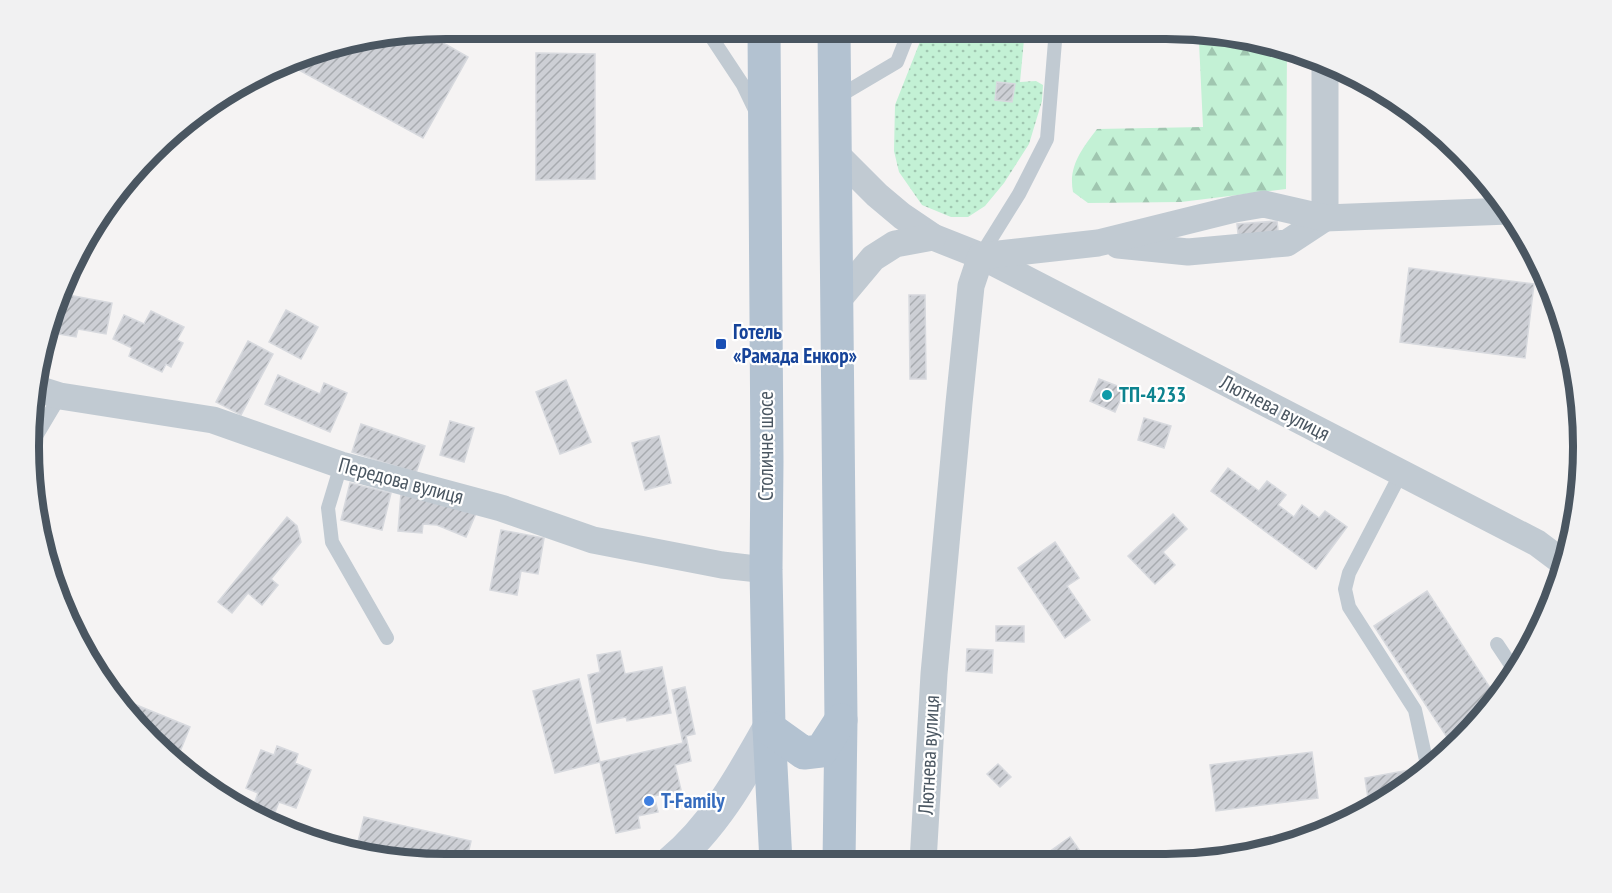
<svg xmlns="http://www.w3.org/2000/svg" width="1612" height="893" viewBox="0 0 1612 893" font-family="'PT Sans Narrow',sans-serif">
	<defs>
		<pattern id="grass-dots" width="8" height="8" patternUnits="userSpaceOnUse" patternTransform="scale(1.5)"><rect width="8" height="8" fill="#c3f1d5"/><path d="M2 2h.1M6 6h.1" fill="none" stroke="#a0c6b0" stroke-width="1.8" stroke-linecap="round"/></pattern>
		<pattern id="forest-firs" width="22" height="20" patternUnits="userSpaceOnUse" patternTransform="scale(1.5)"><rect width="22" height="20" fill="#c3f1d5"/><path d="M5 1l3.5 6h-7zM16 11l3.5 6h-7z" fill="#a0c6b0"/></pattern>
		<pattern id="building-hatch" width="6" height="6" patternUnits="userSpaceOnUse" patternTransform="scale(1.5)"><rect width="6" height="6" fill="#cdcfd5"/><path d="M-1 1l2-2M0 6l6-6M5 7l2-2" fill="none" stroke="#a8abb0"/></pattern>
	</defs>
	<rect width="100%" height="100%" fill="#f5f3f3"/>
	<polygon fill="url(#grass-dots)" points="925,29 1025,29 1020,82 1036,81 1043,85 1042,101 1029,144 1004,183 985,206 968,217 951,217 922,205 899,172 894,151 895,105"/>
	<path fill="url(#forest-firs)" d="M 1213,33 L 1274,43 L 1287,48 L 1286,189 L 1181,202 L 1088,203 L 1073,192 C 1068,166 1082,149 1097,129 L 1203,127 L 1199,42 L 1213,41 Z"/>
	<g fill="url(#building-hatch)" stroke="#d7d9de" stroke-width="1.5">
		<polygon points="1168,29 1192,29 1209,32 1209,39 1168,41"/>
		<polygon points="424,32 468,57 423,138 288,64 312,51"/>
		<polygon points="536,53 595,54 595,179 536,180"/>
		<polygon points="997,82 1015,84 1012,102 995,100"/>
		<polygon points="1277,221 1279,239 1239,243 1237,224"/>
		<polygon points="1409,268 1534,284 1525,358 1400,342"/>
		<polygon points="63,294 112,303 106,334 78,329 76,337 58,334 59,326 49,324"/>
		<polygon points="909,295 925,295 926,379 910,379"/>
		<polygon points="286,310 318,327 301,359 269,342"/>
		<polygon points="151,311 184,327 177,340 183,343 171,367 166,364 162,372 129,356 132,348 113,339 124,315 144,324"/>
		<polygon points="248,341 273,354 241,415 216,402"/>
		<polygon points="278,375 320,394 324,383 347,393 330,432 265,404"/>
		<polygon points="1099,379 1125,389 1115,412 1090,401"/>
		<polygon points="566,380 591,442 560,454 536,392"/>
		<polygon points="1144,418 1171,426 1164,448 1138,440"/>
		<polygon points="450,421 474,428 464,462 440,455"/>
		<polygon points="361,424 425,446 416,473 352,452"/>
		<polygon points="659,436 671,483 645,490 632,443"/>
		<polygon points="1228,468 1259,491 1267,481 1286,495 1278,505 1294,517 1302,505 1319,518 1325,511 1347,527 1316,569 1211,491"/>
		<polygon points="350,483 391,493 382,530 341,520"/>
		<polygon points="401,493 477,511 466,537 437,525 423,524 422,533 398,531"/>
		<polygon points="1173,514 1187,529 1163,552 1175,565 1155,584 1128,556"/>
		<polygon points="287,517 297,526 301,542 271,579 278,585 262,605 248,593 232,613 218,602"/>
		<polygon points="501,530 544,538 538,574 521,571 517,595 490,590"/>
		<polygon points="1055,542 1079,578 1067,586 1090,620 1065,638 1018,568"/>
		<polygon points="1427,591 1496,697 1461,742 1454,748 1374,626"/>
		<polygon points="996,626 1024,626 1024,642 996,641"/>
		<polygon points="967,649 993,650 992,673 966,671"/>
		<polygon points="620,651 625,674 662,667 671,713 627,721 626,717 597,723 588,675 600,672 597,655"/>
		<polygon points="579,679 600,762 555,773 533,691"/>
		<polygon points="685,687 695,734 686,736 691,761 675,765 681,790 654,796 658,812 638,816 640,828 616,833 600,762 683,743 672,690"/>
		<polygon points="117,697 190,727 177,759 132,722"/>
		<polygon points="277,746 298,754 295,763 311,770 296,808 279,802 275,812 254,804 258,793 246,788 261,750 274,755"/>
		<polygon points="1312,752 1318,798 1216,811 1210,765"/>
		<polygon points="998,764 1011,777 1000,787 987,774"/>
		<polygon points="1414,769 1416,779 1397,794 1379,804 1369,805 1365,778"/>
		<polygon points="1355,815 1323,831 1322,821"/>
		<polygon points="364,817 471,841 466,863 420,864 356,850"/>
		<polygon points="1070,837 1087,861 1035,862"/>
	</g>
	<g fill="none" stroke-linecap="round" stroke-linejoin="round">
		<g stroke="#c1cad2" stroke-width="14">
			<polyline points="706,29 743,85 756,112"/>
			<polyline points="836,98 897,62 910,29"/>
			<polyline points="981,255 1019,194 1047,139 1056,29"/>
			<polyline points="32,443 60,396"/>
			<polyline points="341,465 328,508 332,542 387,638"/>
			<polyline points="1401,473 1349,573 1345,589 1349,607 1415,710 1428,769"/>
			<polyline points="1497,644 1515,671"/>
		</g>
		<g stroke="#c1cad2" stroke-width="27">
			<polyline points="1325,64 1325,218"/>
			<polyline points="835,153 877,195 902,216 933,237 981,256 1537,543 1565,564"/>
			<polyline points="1118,245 1188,252 1287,243 1325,218"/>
			<polyline points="837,301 873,258 895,244 933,237"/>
			<polyline points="38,389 60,396 213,420 341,465 501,508 593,540 722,565 766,570"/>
			<polyline points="923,862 934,674 959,403 971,286 981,256 1098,243 1235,209 1264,204 1325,218 1509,211"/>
		</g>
		<path stroke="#c1cbd6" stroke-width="33" d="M 670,863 C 714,827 742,776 769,728"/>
		<g stroke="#b3c2d1" stroke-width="33">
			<polyline points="764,29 767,461 766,570 769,728 776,862"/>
			<polyline points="834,29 841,720 839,862"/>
			<polyline points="769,728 804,753 821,751 841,720"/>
		</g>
	</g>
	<rect fill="#1a4fb4" stroke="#fff" stroke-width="2" x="715" y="338" width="12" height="12" rx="3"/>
	<circle fill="#0f9aa8" stroke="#fff" stroke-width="2" cx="1107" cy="395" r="6"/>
	<circle fill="#3f7fe0" stroke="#fff" stroke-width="2" cx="649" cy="801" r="6"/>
	<g text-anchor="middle" stroke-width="4.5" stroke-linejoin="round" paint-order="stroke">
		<g font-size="21" font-weight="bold" fill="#164399" stroke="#fff" text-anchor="start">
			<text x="733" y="339">Готель<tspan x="733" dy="24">«Рамада Енкор»</tspan></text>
		</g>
		<g font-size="21" font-weight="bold" fill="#0d838f" stroke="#fff" text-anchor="start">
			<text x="1119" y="402">ТП-4233</text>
		</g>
		<g font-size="21" fill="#4a5661" stroke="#fff">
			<text transform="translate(1275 408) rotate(27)" y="7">Лютнева вулиця</text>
			<text transform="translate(766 446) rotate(-90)" y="7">Столичне шосе</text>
			<text transform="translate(401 481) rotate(15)" y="7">Передова вулиця</text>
			<text transform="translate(929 755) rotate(-87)" y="7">Лютнева вулиця</text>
		</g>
		<g font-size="21" font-weight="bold" fill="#366cbe" stroke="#fff" text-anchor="start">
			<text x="661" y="808">T-Family</text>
		</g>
	</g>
	<path d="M0 0H1612V893H0ZM446 39H1166A407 407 0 0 1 1573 446V447A407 407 0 0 1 1166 854H446A407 407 0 0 1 39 447V446A407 407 0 0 1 446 39Z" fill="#f1f1f2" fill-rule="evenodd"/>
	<path fill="none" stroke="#4a5661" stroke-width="8" d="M446 39H1166A407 407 0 0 1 1573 446V447A407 407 0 0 1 1166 854H446A407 407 0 0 1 39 447V446A407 407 0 0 1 446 39Z"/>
</svg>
